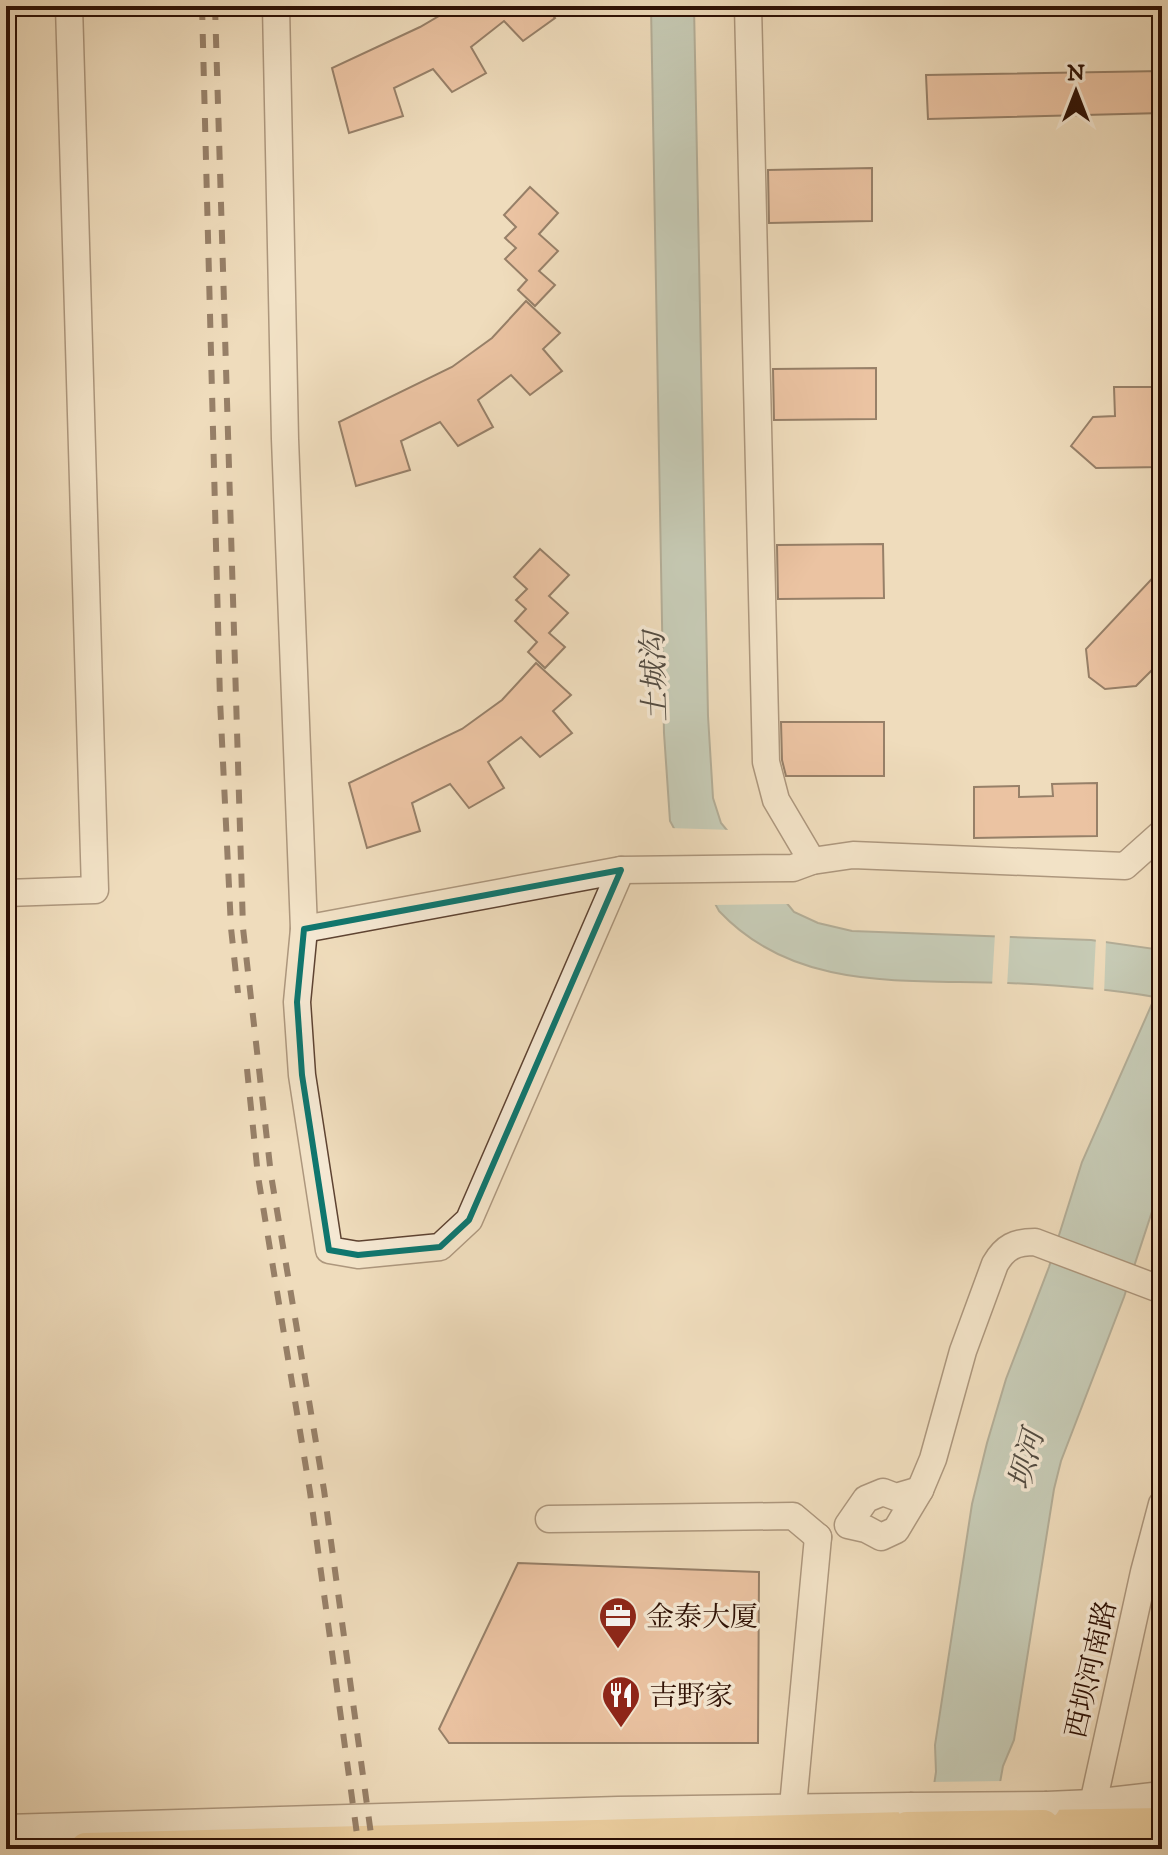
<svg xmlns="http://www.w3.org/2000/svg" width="1168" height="1855" viewBox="0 0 1168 1855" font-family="'IM FELL DW Pica','Noto Serif SC',serif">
	<rect width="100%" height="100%" fill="#efdcbc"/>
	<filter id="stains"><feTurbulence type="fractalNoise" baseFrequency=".0025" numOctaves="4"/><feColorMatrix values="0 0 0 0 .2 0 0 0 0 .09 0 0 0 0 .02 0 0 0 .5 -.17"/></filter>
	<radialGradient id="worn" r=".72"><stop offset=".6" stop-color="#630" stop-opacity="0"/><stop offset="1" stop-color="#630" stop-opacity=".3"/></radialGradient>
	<path fill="#9abbb4" stroke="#6e776e" stroke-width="2" d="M 651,6 L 694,6 L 708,716 L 713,798 L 721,823 L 794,912 L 818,923 L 852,931 L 1091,940 L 1162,950 L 1162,1181 L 1124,1297 L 1061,1461 L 1054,1489 L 1014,1740 L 1003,1766 L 988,1849 L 924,1849 L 936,1772 L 935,1745 L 972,1504 L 987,1443 L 1006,1379 L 1049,1267 L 1082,1162 L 1155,997 C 1108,989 1056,985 1008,983 C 907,979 796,993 719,911 L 670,821 L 664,733 Z"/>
	<g fill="#efdcbc">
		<polygon points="669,828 732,830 792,904 711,905"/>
		<polygon points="995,933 1010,934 1007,987 992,986"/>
		<polygon points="1096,937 1106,939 1104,996 1093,995"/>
		<polygon points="1004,1781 992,1849 920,1849 930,1782"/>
	</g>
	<g fill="#e7a584" stroke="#2d1004" stroke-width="2">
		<polygon points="456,6 545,6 555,18 523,41 504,21 471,47 486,73 452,92 433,69 394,88 403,116 349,133 332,68 420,27"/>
		<polygon points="1162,71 1162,113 928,119 926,75"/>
		<polygon points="872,168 872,221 769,223 768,170"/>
		<polygon points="530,187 558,213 539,234 558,251 539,271 555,285 535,306 518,290 527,280 505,259 516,248 505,238 516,227 504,215"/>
		<polygon points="526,301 560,333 543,349 562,371 530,395 511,375 478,400 493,427 458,446 440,422 401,441 410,470 356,486 339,422 452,367 492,338"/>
		<polygon points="876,368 876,419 774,420 773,369"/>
		<polygon points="1114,387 1162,387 1162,467 1096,468 1071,446 1093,417 1115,416"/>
		<polygon points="883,544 884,598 778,599 777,545"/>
		<polygon points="540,549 569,575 549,596 568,613 549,633 565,647 545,668 528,652 537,642 515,621 526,609 516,600 527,589 514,577"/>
		<polygon points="1162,568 1162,660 1136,686 1105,689 1089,677 1086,649"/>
		<polygon points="536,663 571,695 553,711 572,733 540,757 521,737 488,762 504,788 469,808 450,784 412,803 420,831 367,848 349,783 462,729 502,700"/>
		<polygon points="781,722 884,722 884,776 786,776 782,760"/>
		<polygon points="1097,783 1097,836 974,838 974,787 1019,786 1019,797 1053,796 1052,784"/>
		<polygon points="518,1563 759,1572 758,1743 449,1743 439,1729"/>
	</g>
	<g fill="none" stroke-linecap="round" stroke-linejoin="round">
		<g stroke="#5e4332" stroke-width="29">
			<g id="minor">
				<polyline points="276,6 285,439 304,929 297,1002 302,1075 329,1250 358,1255 440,1247 469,1220 621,870"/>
				<polyline points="748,6 766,762 776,800 812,861"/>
				<polyline points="6,893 95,890 69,6"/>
				<polyline points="304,929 621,870 793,868 812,861 853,855 1125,866 1162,833"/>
				<path d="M 920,1490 L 933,1459 L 963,1351 L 995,1264 C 1005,1247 1015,1242 1035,1242 L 1162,1290"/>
				<polygon points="920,1490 896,1530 881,1537 866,1529 848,1525 866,1499 883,1492 896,1497"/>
				<polyline points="549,1519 793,1516 818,1537"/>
				<polyline points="1047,1805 1092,1803 1162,1795"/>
				<polyline points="793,1806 818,1537"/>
				<polyline points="6,1828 618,1810 910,1806"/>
				<polyline points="1083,1849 1144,1572 1162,1504"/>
			</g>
		</g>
		<g stroke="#2d1004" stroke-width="35">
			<g id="major">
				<polyline points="1043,1826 1162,1824"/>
				<polyline points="86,1849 907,1828"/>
			</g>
		</g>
		<use href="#minor" stroke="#f5e8d3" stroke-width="26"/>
		<use href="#major" stroke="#e8be7e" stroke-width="32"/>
		<g stroke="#2d1004" stroke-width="6" stroke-dasharray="14 14" stroke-linecap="butt">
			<polyline points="202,6 220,700 231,928 238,993"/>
			<polyline points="215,6 243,928 271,1175 324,1490 373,1849"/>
			<polyline points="247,1069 258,1176 310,1492 359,1849"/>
		</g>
		<g stroke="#5e4332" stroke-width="29" stroke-linecap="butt">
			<polyline id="minor-bridge" points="910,1806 1047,1805"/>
		</g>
		<g stroke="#2d1004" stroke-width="35" stroke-linecap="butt">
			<polyline id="major-bridge" points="907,1828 1043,1826"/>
		</g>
		<use href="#minor-bridge" stroke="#f5e8d3" stroke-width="26"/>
		<use href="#major-bridge" stroke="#e8be7e" stroke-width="32"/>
	</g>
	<path d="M0 0H1168V1855H0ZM 621,870 L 469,1220 L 440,1247 L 358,1255 L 329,1250 L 302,1075 L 297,1002 L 304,929 Z" fill="#efdcbc" fill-opacity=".55" fill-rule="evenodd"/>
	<path fill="none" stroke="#0f766e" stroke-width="6" stroke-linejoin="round" d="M 621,870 L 469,1220 L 440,1247 L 358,1255 L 329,1250 L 302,1075 L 297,1002 L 304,929 Z"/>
	<defs>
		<g id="office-pin" transform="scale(2)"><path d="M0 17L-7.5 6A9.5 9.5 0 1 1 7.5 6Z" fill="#8f2418" stroke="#f5e8d3"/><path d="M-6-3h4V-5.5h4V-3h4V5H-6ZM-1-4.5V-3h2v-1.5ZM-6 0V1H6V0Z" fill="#fff"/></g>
		<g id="restaurant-pin" transform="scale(2)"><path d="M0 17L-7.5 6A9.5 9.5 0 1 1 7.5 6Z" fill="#8f2418" stroke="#f5e8d3"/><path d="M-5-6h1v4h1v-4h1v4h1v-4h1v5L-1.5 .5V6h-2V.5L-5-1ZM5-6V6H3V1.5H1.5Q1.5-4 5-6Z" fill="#fff"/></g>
	</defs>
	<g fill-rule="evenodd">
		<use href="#office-pin" x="618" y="1616"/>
		<use href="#restaurant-pin" x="621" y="1695"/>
	</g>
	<g text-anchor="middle" stroke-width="7" stroke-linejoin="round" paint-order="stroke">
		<g font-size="28" fill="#2d1004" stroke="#f5e8d3" text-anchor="start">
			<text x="646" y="1626">金泰大厦</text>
			<text x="649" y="1705">吉野家</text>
		</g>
		<g font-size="28" fill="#2d1004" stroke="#f5e8d3">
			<text transform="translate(1090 1669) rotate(-77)" y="10">西坝河南路</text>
		</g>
		<g font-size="30" font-style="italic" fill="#534c42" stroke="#f5e8d3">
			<text transform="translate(654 677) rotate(-92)" y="10">土城沟</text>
			<text transform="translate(1026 1460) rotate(-75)" y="10">坝河</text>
		</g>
	</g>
	<rect width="1168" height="1855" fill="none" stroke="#efdcbc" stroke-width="32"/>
	<rect x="8" y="8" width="1152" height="1839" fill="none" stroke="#2d1004" stroke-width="4"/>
	<rect x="16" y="16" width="1136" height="1823" fill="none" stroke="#2d1004" stroke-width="2"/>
	<g transform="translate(1076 92)" stroke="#f5e8d3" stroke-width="6" paint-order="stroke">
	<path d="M0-6L14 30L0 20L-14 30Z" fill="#2d1004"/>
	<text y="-12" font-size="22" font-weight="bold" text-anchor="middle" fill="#2d1004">N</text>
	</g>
	<rect width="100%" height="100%" filter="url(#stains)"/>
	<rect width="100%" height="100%" fill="url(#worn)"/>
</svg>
